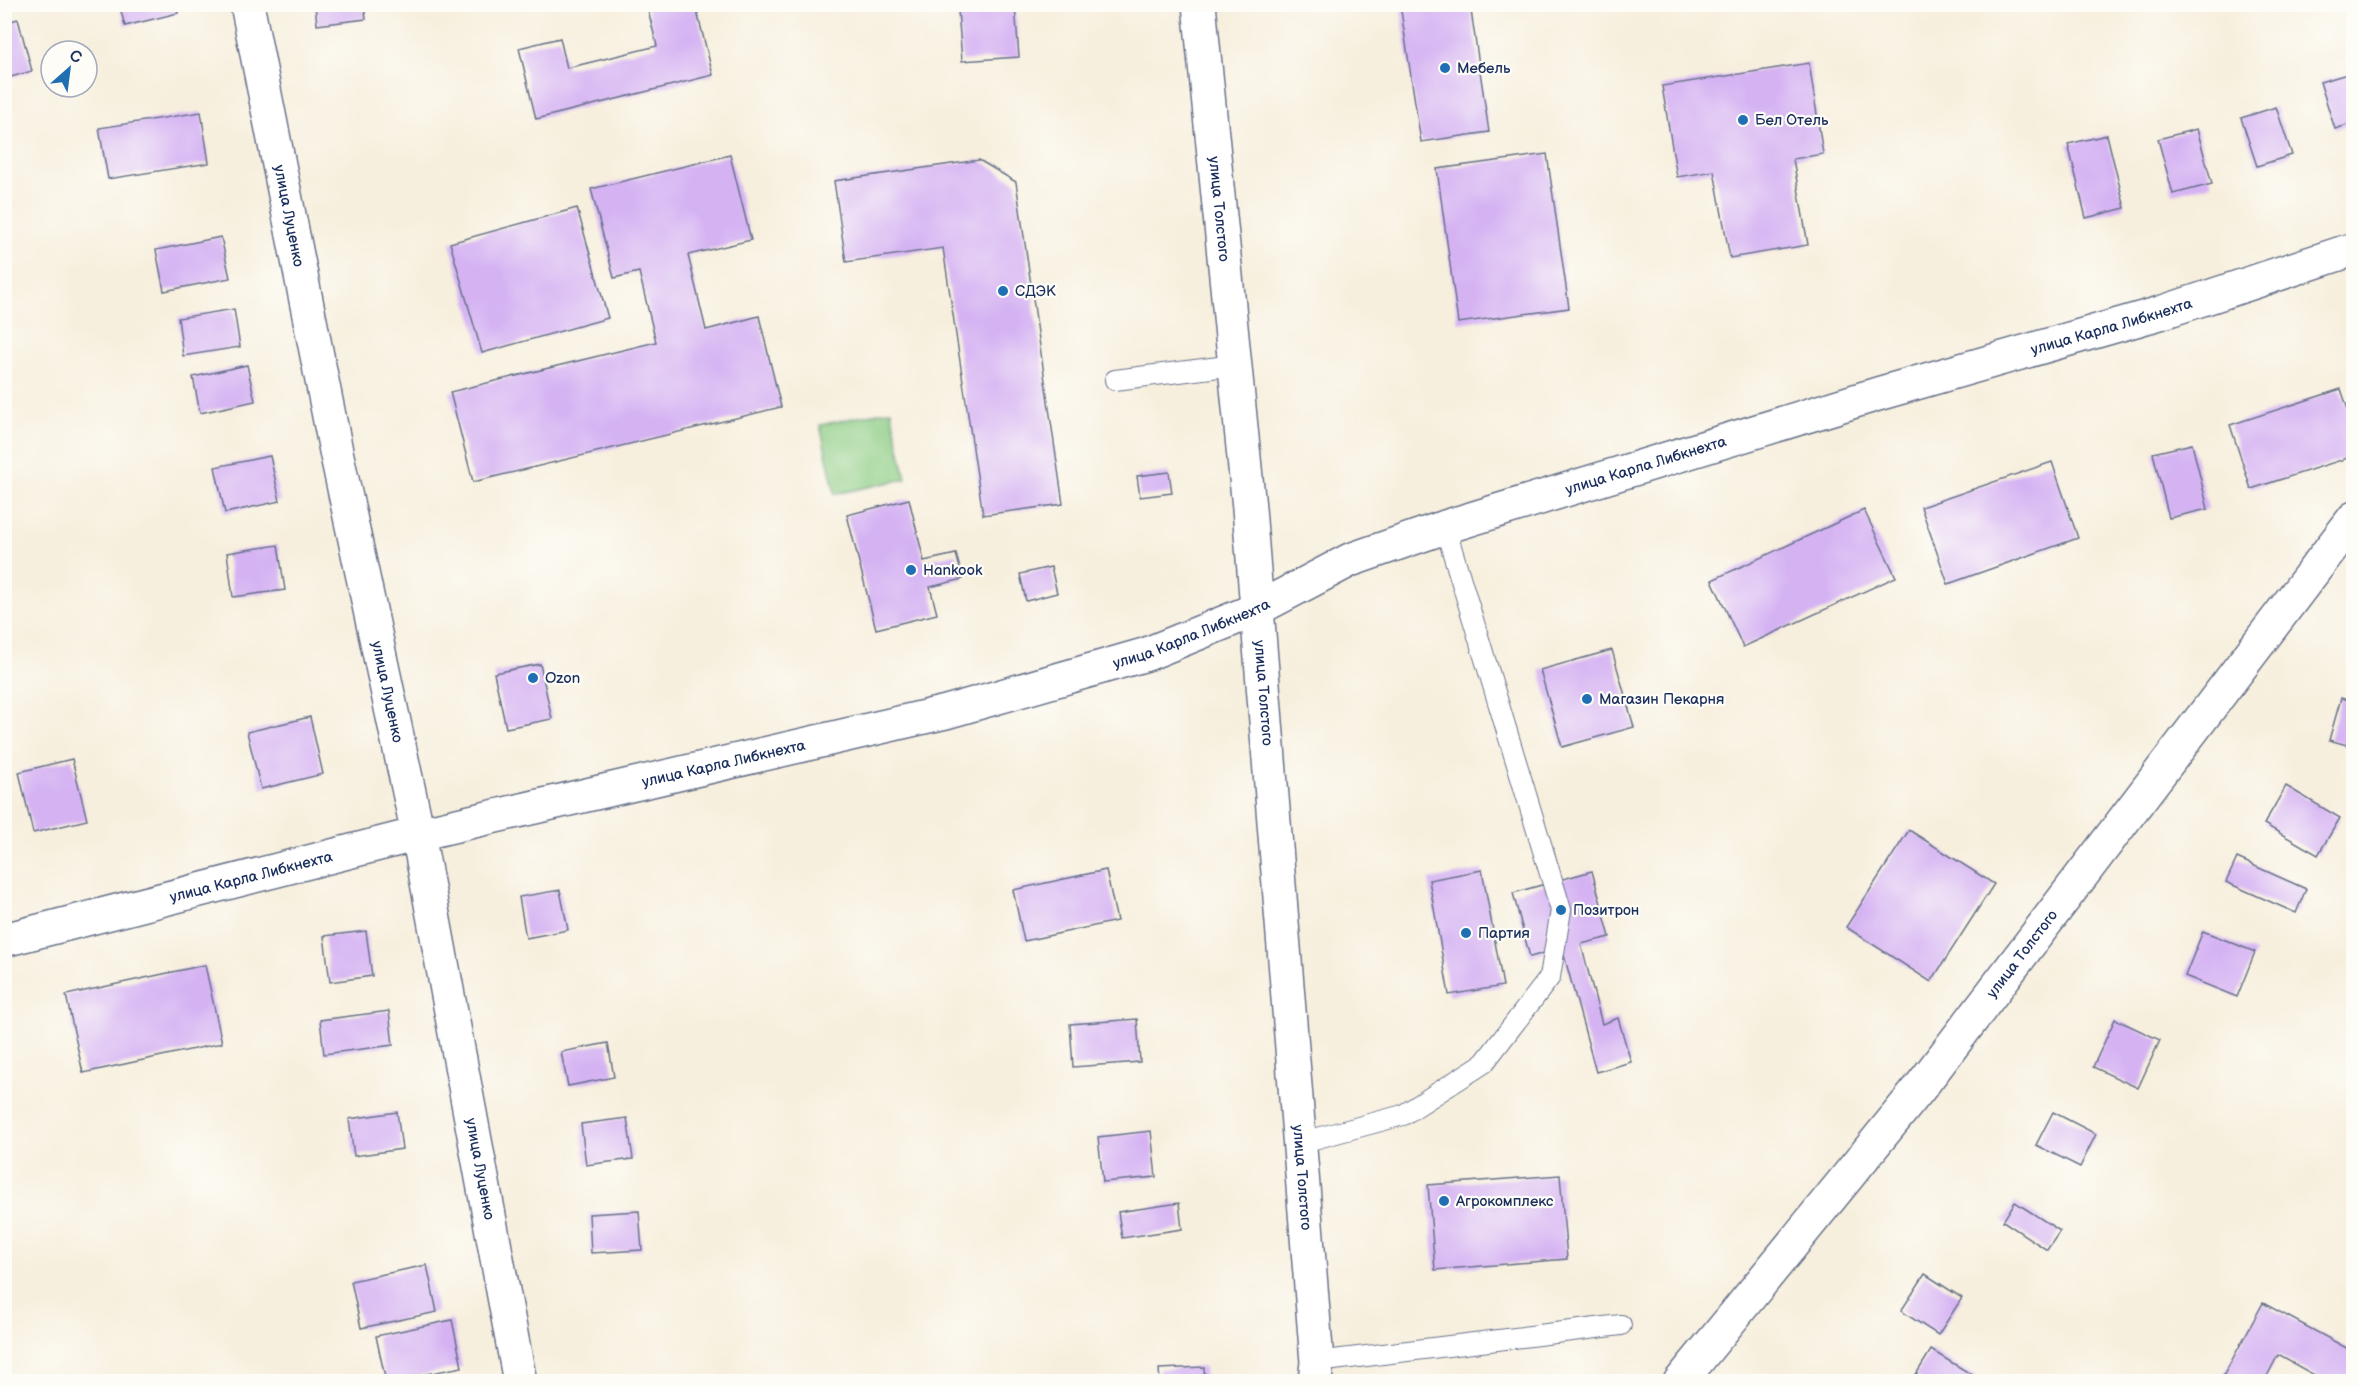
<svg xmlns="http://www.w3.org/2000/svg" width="2358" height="1386" viewBox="0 0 2358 1386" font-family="'Balsamiq Sans',sans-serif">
	<rect width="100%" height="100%" fill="#fdfcf7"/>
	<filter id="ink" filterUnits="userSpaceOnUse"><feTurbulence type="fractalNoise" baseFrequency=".0167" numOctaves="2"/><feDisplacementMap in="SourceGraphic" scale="12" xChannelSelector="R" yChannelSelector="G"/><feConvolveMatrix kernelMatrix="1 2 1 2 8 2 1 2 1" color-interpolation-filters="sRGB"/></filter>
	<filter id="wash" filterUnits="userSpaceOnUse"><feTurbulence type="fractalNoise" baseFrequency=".008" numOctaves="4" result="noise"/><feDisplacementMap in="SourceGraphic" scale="24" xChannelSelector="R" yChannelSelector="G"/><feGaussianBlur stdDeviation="1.35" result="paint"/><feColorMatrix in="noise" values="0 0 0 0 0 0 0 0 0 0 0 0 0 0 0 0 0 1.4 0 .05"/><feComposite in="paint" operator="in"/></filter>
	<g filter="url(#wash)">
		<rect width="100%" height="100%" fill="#f7efdd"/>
		<polygon fill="#8ccc83" stroke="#547e70" stroke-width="1.5" points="891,410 906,479 835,494 820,425"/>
		<g id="blocks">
			<g fill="#d5b3f3">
				<polygon points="119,4 176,4 178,13 125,26"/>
				<polygon points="315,4 364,4 366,19 317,25"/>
				<polygon points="695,4 713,75 536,119 519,48 560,38 567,68 657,46 647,6"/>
				<polygon points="1400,4 1470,4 1489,132 1421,142"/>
				<polygon points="1015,6 1019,57 962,61 958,10"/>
				<polygon points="18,19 32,71 4,79 4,23"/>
				<polygon points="1809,63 1823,154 1793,159 1808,245 1730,258 1714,171 1677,177 1662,86"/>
				<polygon points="2354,72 2354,123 2335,129 2320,82"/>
				<polygon points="2276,107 2292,155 2257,166 2241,118"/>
				<polygon points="201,112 209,163 108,179 99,128"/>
				<polygon points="2197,129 2212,184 2173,194 2158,139"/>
				<polygon points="2107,135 2125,208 2086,218 2068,144"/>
				<polygon points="1547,154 1569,308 1458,323 1437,169"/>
				<polygon points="730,155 751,240 688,255 706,330 759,316 781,407 473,482 450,392 656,342 639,272 614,278 591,189"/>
				<polygon points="979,160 1016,182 1063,504 983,515 943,248 846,262 834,181"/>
				<polygon points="577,208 608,318 482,353 450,243"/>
				<polygon points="221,237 230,278 164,291 156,250"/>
				<polygon points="234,309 240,347 183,356 178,318"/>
				<polygon points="247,365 255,401 200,413 193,377"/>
				<polygon points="2341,389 2354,427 2354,456 2251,489 2230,425"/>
				<polygon points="2192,444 2208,509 2169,518 2153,453"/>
				<polygon points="270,456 280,501 225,513 215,467"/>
				<polygon points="2052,462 2078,538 1948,584 1921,507"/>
				<polygon points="1169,472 1172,493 1140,497 1137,476"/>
				<polygon points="909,499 924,561 956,554 963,579 930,587 937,614 876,629 847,515"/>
				<polygon points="1864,510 1896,577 1743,647 1712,580"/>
				<polygon points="278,545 285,590 233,597 227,553"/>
				<polygon points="1051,567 1057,593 1026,601 1020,574"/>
				<polygon points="1612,650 1634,727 1562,747 1540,670"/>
				<polygon points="540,664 552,719 506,728 494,673"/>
				<polygon points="2341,698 2354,702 2354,747 2329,740"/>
				<polygon points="310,717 323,774 261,789 247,732"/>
				<polygon points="72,759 87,820 33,833 19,772"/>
				<polygon points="2286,786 2340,818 2318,855 2264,824"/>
				<polygon points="1909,830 1994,884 1931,982 1846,927"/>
				<polygon points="2237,858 2306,889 2296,913 2226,882"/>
				<polygon points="1106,870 1117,921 1024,941 1013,890"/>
				<polygon points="1482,870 1503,986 1449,995 1429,880"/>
				<polygon points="1592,871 1610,937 1581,944 1602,1024 1618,1018 1631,1062 1596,1072 1562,948 1530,957 1513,893"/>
				<polygon points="560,890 568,930 526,938 519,897"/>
				<polygon points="366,931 372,976 330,982 324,936"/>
				<polygon points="2203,931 2255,952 2237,997 2185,976"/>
				<polygon points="205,965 222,1043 83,1073 66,995"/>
				<polygon points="389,1011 393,1045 324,1054 320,1020"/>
				<polygon points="1137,1019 1140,1062 1073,1067 1070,1024"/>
				<polygon points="2115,1019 2160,1040 2138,1088 2093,1067"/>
				<polygon points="608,1043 614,1077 568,1086 561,1052"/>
				<polygon points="397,1112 402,1149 354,1156 349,1119"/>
				<polygon points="2053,1112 2096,1134 2080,1167 2036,1145"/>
				<polygon points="627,1118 633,1159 586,1165 581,1124"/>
				<polygon points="1151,1131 1156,1177 1103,1182 1098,1137"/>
				<polygon points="1560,1175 1567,1259 1435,1270 1428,1185"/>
				<polygon points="2015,1202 2060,1231 2047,1250 2003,1221"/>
				<polygon points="1179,1203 1182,1229 1122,1238 1118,1212"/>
				<polygon points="639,1211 642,1250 591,1253 589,1214"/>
				<polygon points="427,1265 437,1312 361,1328 351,1281"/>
				<polygon points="1925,1274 1962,1298 1938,1335 1901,1311"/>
				<polygon points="2263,1303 2354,1352 2354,1367 2346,1382 2327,1382 2278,1355 2264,1382 2220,1382"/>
				<polygon points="452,1320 462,1367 386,1382 376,1336"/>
				<polygon points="1931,1350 1984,1382 1924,1382 1915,1376"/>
				<polygon points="1204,1367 1205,1382 1160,1382 1159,1369"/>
			</g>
		</g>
	</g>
	<g filter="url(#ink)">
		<use href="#blocks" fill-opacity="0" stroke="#68728a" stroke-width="1.5"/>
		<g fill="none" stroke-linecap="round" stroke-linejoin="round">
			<g stroke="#68728a" stroke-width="22">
				<g id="service">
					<polyline points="1115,380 1235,365"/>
					<polyline points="1299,1143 1403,1115 1484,1063 1550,977 1561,910 1445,527"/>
					<polyline points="1317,1362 1621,1325"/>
				</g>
			</g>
			<g stroke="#68728a" stroke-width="36">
				<g id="minor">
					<path id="s1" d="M 247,4 L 336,451 L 418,834 L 520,1382"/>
					<path id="s2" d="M 1680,1382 L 1919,1089 L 2354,518"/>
				</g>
			</g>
			<g stroke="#68728a" stroke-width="36">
				<g id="tertiary">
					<path id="s3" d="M 4,940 L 418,834 L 946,712 L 1147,654 L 1255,610 L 1350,560 L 1445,527 L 1881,393 L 2160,313 L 2354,249"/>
				</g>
			</g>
			<g stroke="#68728a" stroke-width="36">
				<g id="secondary">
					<path id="s4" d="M 1199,4 L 1249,508 L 1317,1362 L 1315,1382"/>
				</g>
			</g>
			<use href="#service" stroke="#fff" stroke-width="20"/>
			<use href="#minor" stroke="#fff" stroke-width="33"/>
			<use href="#tertiary" stroke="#fff" stroke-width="33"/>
			<use href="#secondary" stroke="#fff" stroke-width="33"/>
		</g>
	</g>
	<g fill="#1f6fb2" stroke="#fdfcf7" stroke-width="2">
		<circle cx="1445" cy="68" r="6"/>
		<circle cx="1743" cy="120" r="6"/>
		<circle cx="1003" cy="291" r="6"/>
		<circle cx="911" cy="570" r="6"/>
		<circle cx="533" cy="678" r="6"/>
		<circle cx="1587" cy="699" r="6"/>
		<circle cx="1561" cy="910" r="6"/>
		<circle cx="1466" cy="933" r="6"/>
		<circle cx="1444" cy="1201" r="6"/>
	</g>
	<g text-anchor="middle" stroke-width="4.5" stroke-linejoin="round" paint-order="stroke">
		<g font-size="15" fill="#1b2f5e" stroke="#fdfcf7" text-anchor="start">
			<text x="1457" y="73">Мебель</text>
			<text x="1755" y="125">Бел Отель</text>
			<text x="1015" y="296">СДЭК</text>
			<text x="923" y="575">Hankook</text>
			<text x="545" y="683">Ozon</text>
			<text x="1599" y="704">Магазин Пекарня</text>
			<text x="1573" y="915">Позитрон</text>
			<text x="1478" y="938">Партия</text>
			<text x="1456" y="1206">Агрокомплекс</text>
		</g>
		<g font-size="15" fill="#1b2f5e" stroke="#fdfcf7">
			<text dy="5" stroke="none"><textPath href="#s4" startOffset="206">улица Толстого</textPath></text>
			<text dy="5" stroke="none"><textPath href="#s1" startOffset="216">улица Луценко</textPath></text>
			<text dy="5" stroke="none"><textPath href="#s3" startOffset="2199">улица Карла Либкнехта</textPath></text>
			<text dy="5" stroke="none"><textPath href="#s3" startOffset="1713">улица Карла Либкнехта</textPath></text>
			<text dy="5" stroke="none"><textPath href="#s3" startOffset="1227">улица Карла Либкнехта</textPath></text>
			<text dy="5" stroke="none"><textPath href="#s1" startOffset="702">улица Луценко</textPath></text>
			<text dy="5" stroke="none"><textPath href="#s4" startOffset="692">улица Толстого</textPath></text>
			<text dy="5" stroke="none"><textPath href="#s3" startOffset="741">улица Карла Либкнехта</textPath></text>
			<text dy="5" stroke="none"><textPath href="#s3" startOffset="255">улица Карла Либкнехта</textPath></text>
			<text dy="5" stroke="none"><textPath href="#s2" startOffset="548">улица Толстого</textPath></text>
			<text dy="5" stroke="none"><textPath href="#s1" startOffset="1188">улица Луценко</textPath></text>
			<text dy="5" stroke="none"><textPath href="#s4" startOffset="1178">улица Толстого</textPath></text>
		</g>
	</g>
	<rect width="2358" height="1386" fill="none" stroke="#fdfcf7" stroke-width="24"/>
	<g transform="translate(69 69) rotate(28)"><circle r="28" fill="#fdfcf7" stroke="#a3aaba" stroke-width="1.5"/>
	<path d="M0-4.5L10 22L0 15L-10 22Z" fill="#1f6fb2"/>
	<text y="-9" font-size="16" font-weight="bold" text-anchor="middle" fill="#1b2f5e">С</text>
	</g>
</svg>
